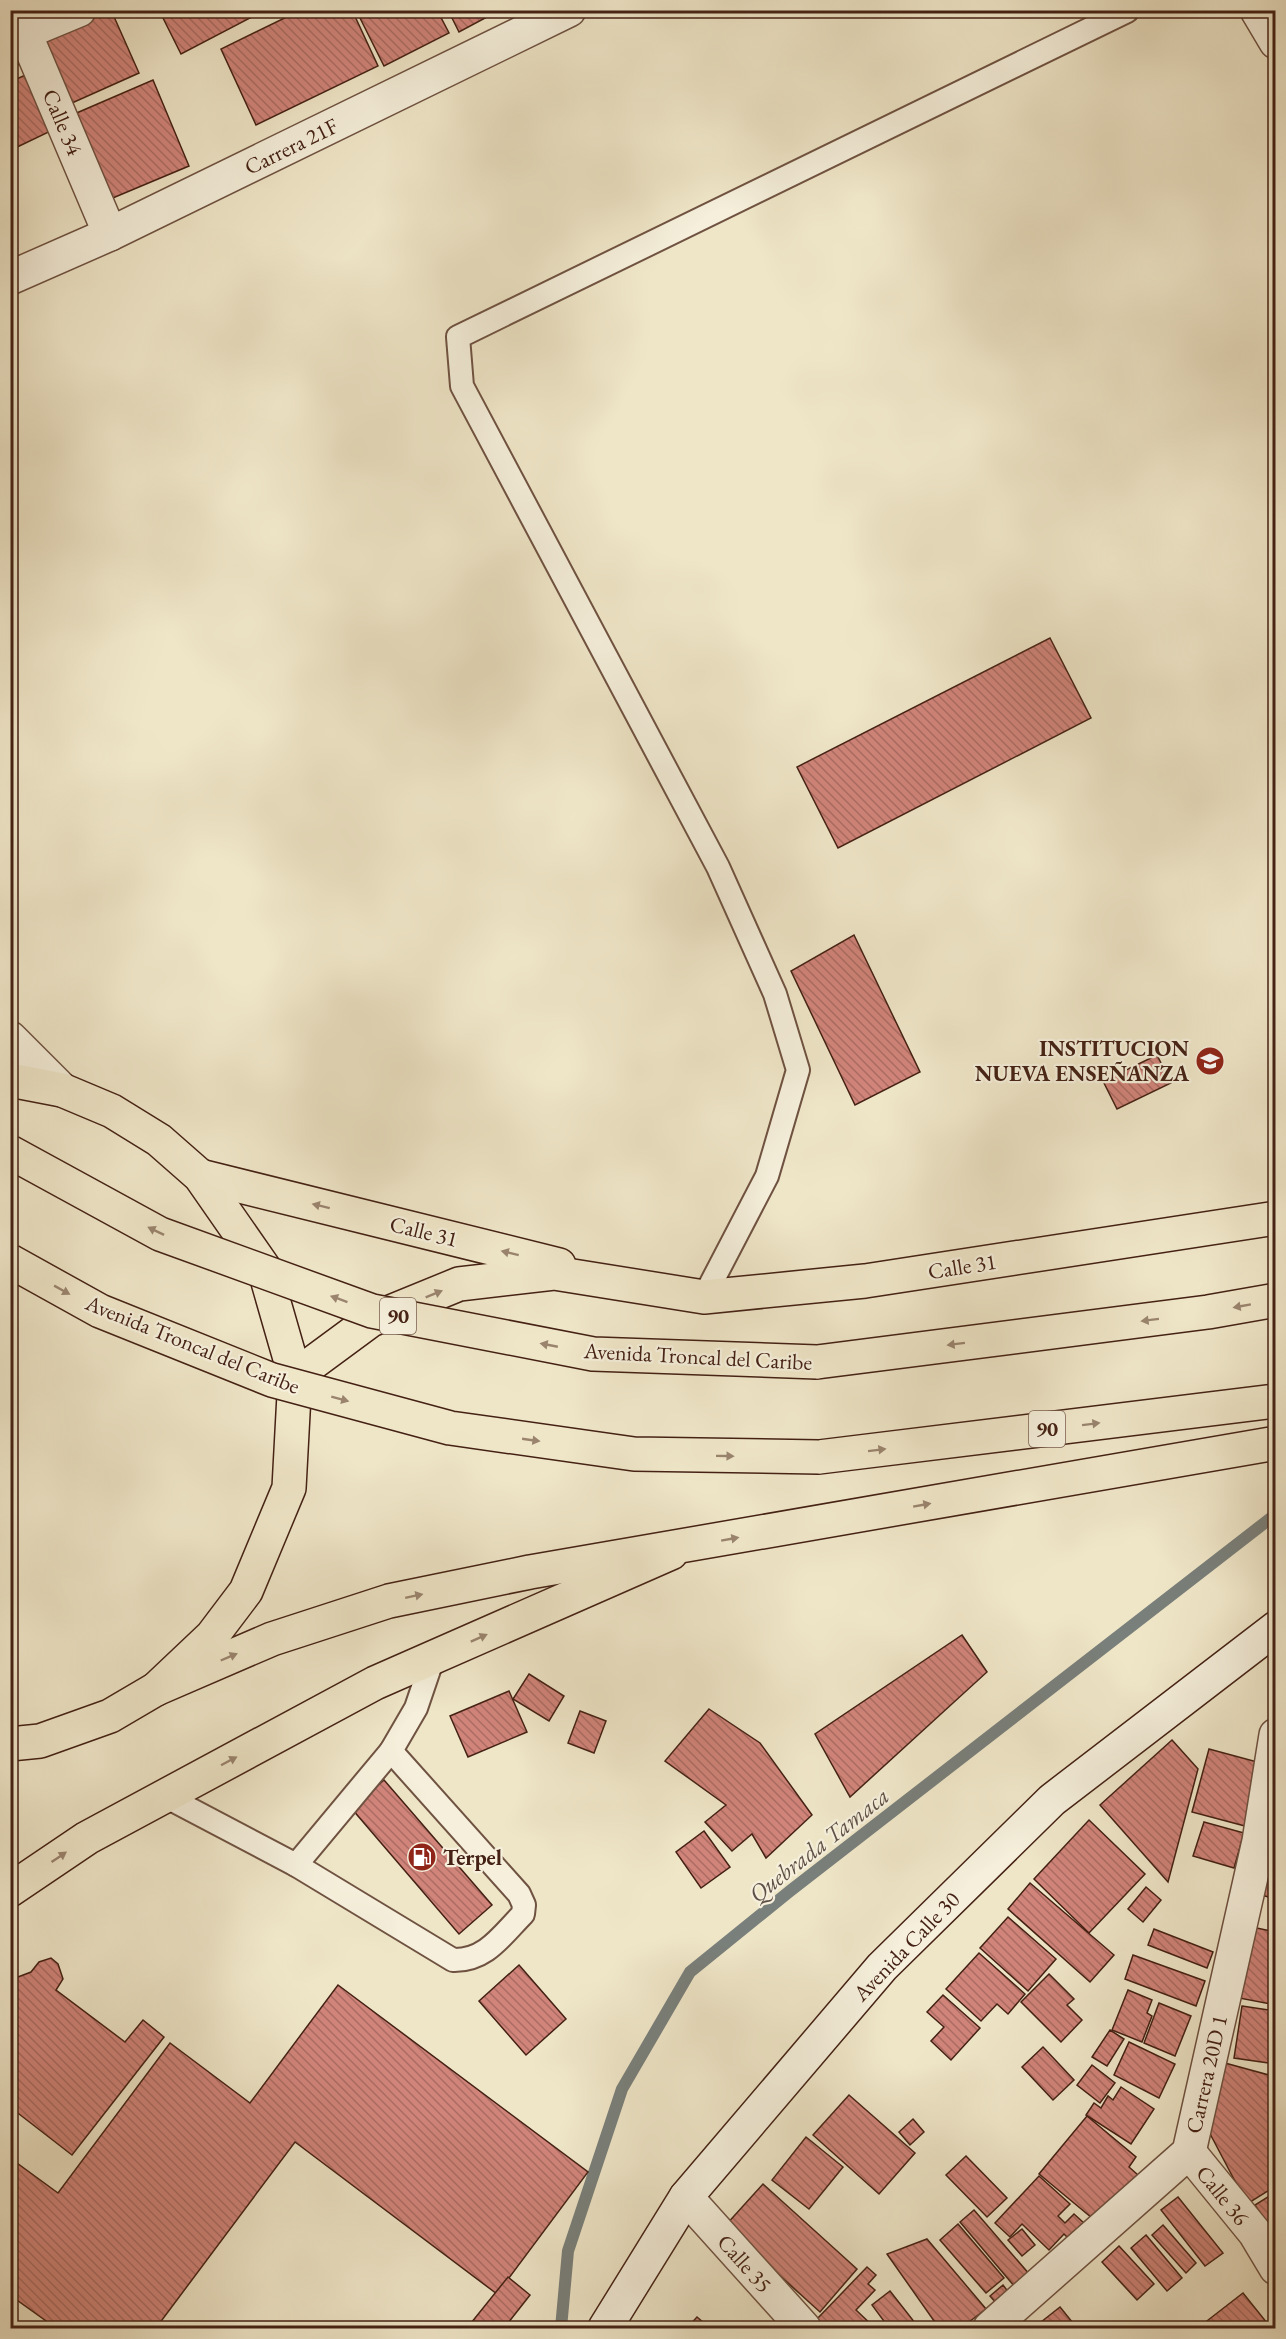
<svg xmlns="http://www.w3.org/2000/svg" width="1286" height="2339" viewBox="0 0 1286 2339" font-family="'EB Garamond',serif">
	<defs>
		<pattern id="building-back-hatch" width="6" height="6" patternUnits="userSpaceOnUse" patternTransform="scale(1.5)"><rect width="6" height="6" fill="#d1847a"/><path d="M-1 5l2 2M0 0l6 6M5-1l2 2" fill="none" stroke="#ab6c63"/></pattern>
	</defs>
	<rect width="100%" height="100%" fill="#efe6c8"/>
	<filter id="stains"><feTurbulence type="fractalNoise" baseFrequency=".00333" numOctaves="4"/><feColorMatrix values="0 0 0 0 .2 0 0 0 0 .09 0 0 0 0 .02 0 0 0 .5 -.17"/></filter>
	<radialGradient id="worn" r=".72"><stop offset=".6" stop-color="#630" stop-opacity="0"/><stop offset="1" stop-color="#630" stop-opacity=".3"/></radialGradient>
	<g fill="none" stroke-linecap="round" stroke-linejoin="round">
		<polyline stroke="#797f7a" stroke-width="12" points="561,2328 568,2251 622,2089 690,1972 790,1891 1276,1514"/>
	</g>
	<g fill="url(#building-back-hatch)" stroke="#442114" stroke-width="1.5">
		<polygon points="92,10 111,10 139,73 72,103 41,34"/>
		<polygon points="159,10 246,10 250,18 181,54"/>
		<polygon points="246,10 266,10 250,18"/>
		<polygon points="301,10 352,10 378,66 256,125 221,49"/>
		<polygon points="356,10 437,10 449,33 384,66"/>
		<polygon points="448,10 500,10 459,32"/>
		<polygon points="10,15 33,57 10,69"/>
		<polygon points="32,72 57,128 11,150 10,82"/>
		<polygon points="153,80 189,166 108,200 72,115"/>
		<polygon points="1050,638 1091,718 838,848 797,767"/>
		<polygon points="854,935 920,1072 855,1105 791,971"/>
		<polygon points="1157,1055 1171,1083 1117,1109 1103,1081"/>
		<polygon points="962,1635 987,1672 850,1797 815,1734"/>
		<polygon points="529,1674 564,1696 549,1721 513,1699"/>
		<polygon points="509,1691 527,1732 468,1757 450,1716"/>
		<polygon points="709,1709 760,1743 812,1815 766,1858 752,1834 732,1851 705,1822 726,1805 665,1761"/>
		<polygon points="580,1711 606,1721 594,1753 568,1743"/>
		<polygon points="1172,1740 1198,1769 1168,1882 1100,1805"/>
		<polygon points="1209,1749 1261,1763 1245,1826 1192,1812"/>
		<polygon points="384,1780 492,1905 459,1934 352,1809"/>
		<polygon points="1089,1820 1145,1874 1089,1933 1034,1879"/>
		<polygon points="1204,1822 1244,1833 1234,1868 1193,1856"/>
		<polygon points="704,1831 730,1867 701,1888 676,1852"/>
		<polygon points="1276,1849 1276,1899 1261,1895"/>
		<polygon points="1030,1883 1114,1955 1090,1982 1008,1909"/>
		<polygon points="1146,1887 1161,1900 1143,1922 1128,1909"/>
		<polygon points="1008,1917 1056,1959 1028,1991 980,1948"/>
		<polygon points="1252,1927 1276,1932 1276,2005 1239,1998"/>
		<polygon points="1154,1929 1213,1952 1207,1968 1148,1945"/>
		<polygon points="979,1953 1025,1994 1008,2014 997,2004 981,2021 946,1989"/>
		<polygon points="1133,1955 1205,1981 1196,2006 1125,1979"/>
		<polygon points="51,1958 58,1964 63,1979 56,1990 125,2042 143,2020 164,2037 72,2155 10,2107 10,1980 31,1972 39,1962"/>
		<polygon points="519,1965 566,2019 526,2055 479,2001"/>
		<polygon points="1049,1974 1074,1999 1067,2005 1082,2020 1061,2042 1021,2002"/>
		<polygon points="338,1985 588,2172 497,2294 295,2142 156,2328 56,2328 10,2295 10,2158 58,2193 170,2043 250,2103"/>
		<polygon points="1128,1990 1152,2000 1147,2013 1152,2016 1142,2042 1112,2030"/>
		<polygon points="943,1995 980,2028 951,2060 931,2041 944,2027 927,2012"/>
		<polygon points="1159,2003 1191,2016 1175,2056 1144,2043"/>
		<polygon points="1242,2006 1276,2011 1276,2064 1234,2058"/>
		<polygon points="1110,2030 1124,2039 1107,2066 1092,2057"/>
		<polygon points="1129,2042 1175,2064 1159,2098 1114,2075"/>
		<polygon points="1043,2047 1074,2080 1053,2100 1022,2067"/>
		<polygon points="1225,2063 1276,2077 1273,2090 1276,2091 1276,2186 1247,2204 1207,2128"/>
		<polygon points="1092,2065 1115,2083 1100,2103 1077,2085"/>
		<polygon points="1121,2087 1154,2109 1131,2144 1086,2115 1094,2103 1101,2108 1108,2096 1113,2100"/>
		<polygon points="849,2095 915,2153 879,2194 813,2135"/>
		<polygon points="1087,2116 1136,2157 1129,2167 1138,2175 1098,2223 1039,2174"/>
		<polygon points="913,2119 924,2132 910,2145 899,2132"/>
		<polygon points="806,2137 843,2167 809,2209 772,2180"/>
		<polygon points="966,2156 1007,2198 987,2217 946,2175"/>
		<polygon points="1039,2176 1070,2204 1058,2216 1065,2223 1074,2214 1085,2224 1070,2240 1064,2234 1049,2250 1022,2224 1010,2237 995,2223"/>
		<polygon points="763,2184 857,2269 820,2312 725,2226"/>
		<polygon points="1276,2192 1276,2238 1255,2205"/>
		<polygon points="1178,2197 1223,2253 1205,2266 1161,2210"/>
		<polygon points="974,2210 1030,2275 1015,2287 960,2222"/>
		<polygon points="958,2224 1004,2278 986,2293 940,2240"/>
		<polygon points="1163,2225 1196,2263 1186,2273 1152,2235"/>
		<polygon points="1022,2229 1035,2245 1022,2256 1008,2240"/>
		<polygon points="1146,2235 1182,2278 1167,2291 1131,2248"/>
		<polygon points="927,2239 986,2309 961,2328 939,2328 887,2254"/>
		<polygon points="1119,2246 1154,2284 1137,2300 1102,2262"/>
		<polygon points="867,2267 876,2275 868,2284 875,2290 856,2310 875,2328 827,2328 817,2319"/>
		<polygon points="508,2277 530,2295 504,2328 467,2328"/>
		<polygon points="1003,2285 1009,2293 997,2304 990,2296"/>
		<polygon points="890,2291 919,2328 889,2328 872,2305"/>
		<polygon points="1243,2293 1271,2328 1207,2328 1203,2324"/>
		<polygon points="1060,2307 1077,2328 1038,2328 1036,2326"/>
		<polygon points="697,2317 710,2328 687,2328"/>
	</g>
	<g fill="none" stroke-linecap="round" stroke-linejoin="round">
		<g stroke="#6f5241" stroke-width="26">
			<g id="service">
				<polyline points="704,1297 767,1176 798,1070 775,994 718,867 462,386 458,337 1127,11"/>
				<polyline points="165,1796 296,1865 391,1751 416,1708 433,1658"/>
				<path d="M 296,1865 L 453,1960 C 486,1961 502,1935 523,1914 L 524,1905 L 519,1894 L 391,1751"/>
			</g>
		</g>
		<g stroke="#6f5241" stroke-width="36">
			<g id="minor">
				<polyline points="15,10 110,234"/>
				<polyline points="1257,10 1276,42"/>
				<polyline points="26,32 79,10"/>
				<polyline points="10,278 110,234 569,10"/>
				<polyline points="1189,2152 1255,2233 1276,2268"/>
				<polyline points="686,2197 804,2328"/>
				<polyline points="990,2328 1189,2152 1259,1841 1276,1735"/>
			</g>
		</g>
		<g stroke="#6f5241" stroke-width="36">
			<polyline id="tertiary" points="10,1038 62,1090"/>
		</g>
		<g stroke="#442114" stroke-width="36">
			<polyline id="secondary" points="605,2328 686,2197 882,1967 1052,1800 1276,1628"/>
		</g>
		<g stroke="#442114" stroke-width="36">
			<g id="primary">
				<polyline points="10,1080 62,1090 112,1111 159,1140 200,1176 264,1268 295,1376 289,1488 246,1591 212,1636 156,1689 110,1716 40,1741 10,1744"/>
				<polyline points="200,1176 559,1265"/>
				<polyline points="295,1376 371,1320 459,1284 554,1273 704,1297 865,1281 1276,1218"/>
				<polyline points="10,1890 87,1838 375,1683 671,1553"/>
			</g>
		</g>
		<g stroke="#442114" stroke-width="36">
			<g id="trunk">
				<polyline points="817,1362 1208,1312 1276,1300"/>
				<polyline points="819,1457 1276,1401"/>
				<polyline points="156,1689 272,1639 389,1601 530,1572 1276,1443"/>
			</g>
		</g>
		<use href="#service" stroke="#f5efdb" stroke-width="22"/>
		<use href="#minor" stroke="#f5efdb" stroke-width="33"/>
		<use href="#tertiary" stroke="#f5efdb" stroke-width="33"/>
		<use href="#secondary" stroke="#f5efdb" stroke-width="33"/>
		<use href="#primary" stroke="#efe6c8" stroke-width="33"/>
		<use href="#trunk" stroke="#efe6c8" stroke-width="33"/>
		<g stroke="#442114" stroke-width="36" stroke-linecap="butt">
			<g id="trunk-bridge">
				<polyline points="10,1152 160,1234 372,1311 593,1354 817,1362"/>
				<polyline points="10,1261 100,1311 272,1380 450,1428 634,1454 819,1457"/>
			</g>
		</g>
		<use href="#trunk-bridge" stroke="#efe6c8" stroke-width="33"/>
	</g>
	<defs><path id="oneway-solid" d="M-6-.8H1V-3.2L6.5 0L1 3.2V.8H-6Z" transform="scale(1.5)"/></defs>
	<g fill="#9a846e">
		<use href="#oneway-solid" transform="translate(321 1206) rotate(-166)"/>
		<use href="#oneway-solid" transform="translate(156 1231) rotate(-154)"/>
		<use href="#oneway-solid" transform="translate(510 1253) rotate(-166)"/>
		<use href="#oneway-solid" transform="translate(62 1290) rotate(29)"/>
		<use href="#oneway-solid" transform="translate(434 1294) rotate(-22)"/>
		<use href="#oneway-solid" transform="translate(339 1299) rotate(-160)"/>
		<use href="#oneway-solid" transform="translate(1242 1306) rotate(170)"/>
		<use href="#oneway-solid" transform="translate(1150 1320) rotate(173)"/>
		<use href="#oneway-solid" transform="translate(956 1344) rotate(173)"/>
		<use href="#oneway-solid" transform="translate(549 1345) rotate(-169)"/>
		<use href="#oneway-solid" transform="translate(340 1399) rotate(15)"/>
		<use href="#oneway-solid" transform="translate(1091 1424) rotate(-7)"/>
		<use href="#oneway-solid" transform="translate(531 1440) rotate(8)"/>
		<use href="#oneway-solid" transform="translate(877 1450) rotate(-7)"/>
		<use href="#oneway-solid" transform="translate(725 1456) rotate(1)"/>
		<use href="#oneway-solid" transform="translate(922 1505) rotate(-10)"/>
		<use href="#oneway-solid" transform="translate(730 1539) rotate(-10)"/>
		<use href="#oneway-solid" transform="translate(414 1596) rotate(-12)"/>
		<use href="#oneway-solid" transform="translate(479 1638) rotate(-24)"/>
		<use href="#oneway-solid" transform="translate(229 1657) rotate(-23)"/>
		<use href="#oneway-solid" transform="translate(229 1761) rotate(-28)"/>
		<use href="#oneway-solid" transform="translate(59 1857) rotate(-34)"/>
	</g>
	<defs>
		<g id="school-disc" transform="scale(1.5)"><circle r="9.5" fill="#8f2418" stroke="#f5efdb"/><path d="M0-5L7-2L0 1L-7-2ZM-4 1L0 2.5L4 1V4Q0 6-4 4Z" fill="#fff"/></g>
		<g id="fuel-disc" transform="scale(1.5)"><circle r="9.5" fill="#8f2418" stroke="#f5efdb"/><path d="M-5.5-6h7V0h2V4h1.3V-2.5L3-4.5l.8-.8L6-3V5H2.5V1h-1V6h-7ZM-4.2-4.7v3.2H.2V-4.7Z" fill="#fff"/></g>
	</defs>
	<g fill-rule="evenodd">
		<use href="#school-disc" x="1210" y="1061"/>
		<use href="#fuel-disc" x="422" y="1857"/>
	</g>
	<g text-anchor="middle" stroke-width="4.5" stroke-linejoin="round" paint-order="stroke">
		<g fill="#f5efdb" stroke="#795f50" stroke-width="1.5">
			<rect x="380" y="1298" width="36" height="36" rx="4.5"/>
			<rect x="1029" y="1411" width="36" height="36" rx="4.5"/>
		</g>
		<g font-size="21" font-weight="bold" fill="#442114">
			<text x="398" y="1323">90</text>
			<text x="1047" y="1436">90</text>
		</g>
		<g font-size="22" fill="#442114" stroke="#f5efdb">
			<text transform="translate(63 122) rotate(67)" y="8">Calle 34</text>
			<text transform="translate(291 146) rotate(-26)" y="8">Carrera 21F</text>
			<text transform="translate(424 1231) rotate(14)" y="8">Calle 31</text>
			<text transform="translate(962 1266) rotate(-9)" y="8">Calle 31</text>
			<text transform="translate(193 1344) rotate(22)" y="8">Avenida Troncal del Caribe</text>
			<text transform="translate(698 1356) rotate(3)" y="8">Avenida Troncal del Caribe</text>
			<text transform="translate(906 1946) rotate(-46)" y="8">Avenida Calle 30</text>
			<text transform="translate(1206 2074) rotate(-77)" y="8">Carrera 20D 1</text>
			<text transform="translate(1223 2195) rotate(51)" y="8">Calle 36</text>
			<text transform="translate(745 2263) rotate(48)" y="8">Calle 35</text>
		</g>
		<g font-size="22" font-weight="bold" fill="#442114" stroke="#f5efdb" text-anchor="end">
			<text x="1189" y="1056">INSTITUCION<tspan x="1189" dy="25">NUEVA ENSEÑANZA</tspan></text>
			<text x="443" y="1865" text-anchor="start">Terpel</text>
		</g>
		<g font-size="24" font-style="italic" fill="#5f5047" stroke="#f5efdb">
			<text transform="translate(819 1845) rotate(-38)" y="8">Quebrada Tamaca</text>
		</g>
	</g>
	<rect width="1286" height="2339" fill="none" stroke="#efe6c8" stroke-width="36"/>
	<rect x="12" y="12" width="1262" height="2315" fill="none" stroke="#442114" stroke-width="3"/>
	<rect x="18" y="18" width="1250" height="2303" fill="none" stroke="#442114" stroke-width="1.5"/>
	<rect width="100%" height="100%" filter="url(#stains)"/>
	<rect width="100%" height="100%" fill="url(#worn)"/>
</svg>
